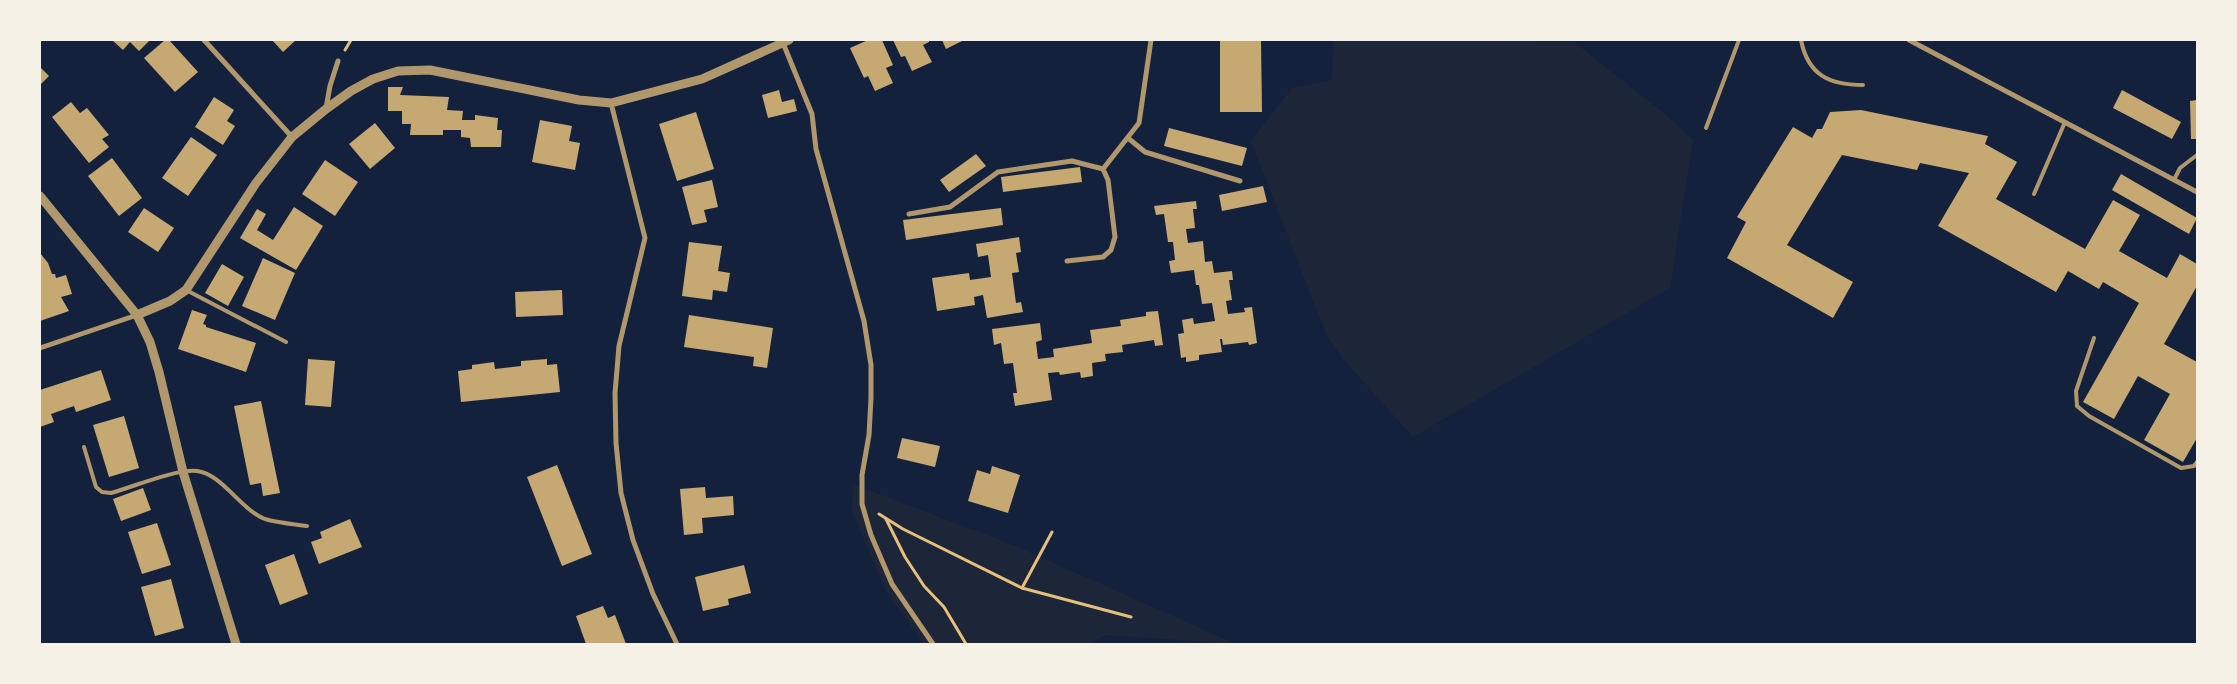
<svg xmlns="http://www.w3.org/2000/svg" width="2237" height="684" viewBox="0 0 2237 684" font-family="Raleway,sans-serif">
	<rect width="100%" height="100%" fill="#14213d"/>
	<g fill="#1d2539">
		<polygon points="1333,40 1574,42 1665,114 1693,140 1670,288 1413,437 1343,359 1326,334 1251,141 1292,88 1332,80"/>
		<polygon points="853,484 1013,545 1236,644 1105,635 1088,644 924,644 887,593 852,512"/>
	</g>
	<g fill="#c6a872">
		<polygon points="112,40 150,40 139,51 130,42 123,50"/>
		<polygon points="165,40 169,40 198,72 175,92 144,58"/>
		<polygon points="272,40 296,40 283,52"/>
		<polygon points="868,40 882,40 893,65 886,68 893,83 875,91 868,76 864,78 850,48"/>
		<polygon points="893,40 929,40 929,42 923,45 932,62 912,71 905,56 901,57"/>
		<polygon points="942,40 964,40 946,49"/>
		<polygon points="1220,40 1261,40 1262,112 1220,112"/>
		<polygon points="40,67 49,76 40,85"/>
		<polygon points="388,87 403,87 400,95 449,97 447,110 463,111 462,120 475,120 475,115 498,118 497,130 502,130 501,147 471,147 470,138 461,137 461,130 443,130 443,135 410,135 411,124 402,124 402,111 388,111"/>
		<polygon points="779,90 782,102 794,99 797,111 768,118 762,95"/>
		<polygon points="2122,90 2181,122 2172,139 2113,108"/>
		<polygon points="214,97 234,110 227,121 235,126 223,145 195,127"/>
		<polygon points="2197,100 2197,139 2191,139 2190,101"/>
		<polygon points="71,102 80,113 87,108 109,135 102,139 109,147 89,163 52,117"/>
		<polygon points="1861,110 1988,136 1985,144 2017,162 1996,199 2085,249 2113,200 2140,215 2119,251 2167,278 2180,254 2197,264 2197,286 2164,344 2197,362 2197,438 2183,462 2144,440 2170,394 2138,376 2114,419 2083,402 2139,303 2103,282 2099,289 2068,271 2056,292 1938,226 1969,173 1920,163 1917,170 1842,155 1787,245 1853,282 1833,318 1727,258 1746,222 1737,217 1793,127 1812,138 1817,129 1822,129 1830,112"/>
		<polygon points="696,112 714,169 677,181 659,124"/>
		<polygon points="540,120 572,126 569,141 580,143 575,170 532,162"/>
		<polygon points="375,123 395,148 370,169 349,144"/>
		<polygon points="1169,128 1247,148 1242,166 1164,146"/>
		<polygon points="191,137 217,155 188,196 162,178"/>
		<polygon points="976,154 986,166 949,192 940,180"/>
		<polygon points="112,158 142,198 119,216 88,176"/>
		<polygon points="325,160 358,182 335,216 302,194"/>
		<polygon points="1080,167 1082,182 1003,192 1001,177"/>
		<polygon points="2121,174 2197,218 2189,234 2112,190"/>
		<polygon points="712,180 718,207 704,210 707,222 692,225 682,187"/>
		<polygon points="1263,186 1267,202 1222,211 1219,195"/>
		<polygon points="1196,201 1197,209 1193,209 1195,228 1186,229 1188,243 1203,241 1205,262 1212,261 1214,273 1232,271 1233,280 1229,280 1232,300 1226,301 1228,314 1245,312 1244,308 1252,307 1257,343 1249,345 1248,342 1223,345 1222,339 1220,339 1222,352 1199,355 1199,360 1186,362 1186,357 1181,358 1178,334 1184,333 1182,320 1193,318 1194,324 1215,321 1212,303 1202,304 1199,285 1196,285 1194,270 1171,273 1169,261 1175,260 1173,242 1168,242 1164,214 1156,215 1154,206"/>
		<polygon points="294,207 323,226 296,270 240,238 257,209 266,214 257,230 273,240"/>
		<polygon points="144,208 174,228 158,252 128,232"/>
		<polygon points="1001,208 1003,225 906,240 903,220"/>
		<polygon points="1019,237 1021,252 1016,253 1019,272 1012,273 1016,303 1021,302 1023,312 987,318 983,295 974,297 975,305 937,311 932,278 969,273 970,280 991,277 988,255 978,257 976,244"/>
		<polygon points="689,242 722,246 718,271 730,273 727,292 713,290 712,300 682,296"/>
		<polygon points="40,253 48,263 52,274 55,274 56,278 66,275 72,294 61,297 69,311 40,321"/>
		<polygon points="263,258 295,273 275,320 242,306"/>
		<polygon points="222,264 244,277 228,306 205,293"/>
		<polygon points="562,290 563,315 516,317 515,292"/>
		<polygon points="192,310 207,315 203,324 206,325 206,327 256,343 246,372 178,349"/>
		<polygon points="1158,311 1163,345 1155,346 1154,340 1122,345 1123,352 1105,354 1106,361 1092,363 1093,376 1081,378 1080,372 1060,375 1059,372 1048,373 1052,400 1015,406 1013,393 1017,393 1013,363 1004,364 1001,343 994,345 992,329 1040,323 1042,340 1036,342 1038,359 1054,357 1053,349 1092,343 1090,330 1121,326 1120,320 1146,316 1146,312"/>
		<polygon points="689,315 773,328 767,368 753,366 754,357 684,347"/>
		<polygon points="308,359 335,361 331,407 305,405"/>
		<polygon points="547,359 547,365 557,364 560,392 461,402 458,371 472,369 472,365 494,362 495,369 521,366 521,361"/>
		<polygon points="101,370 111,400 76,412 74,406 51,414 54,422 40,427 40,390"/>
		<polygon points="261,401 280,493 263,496 261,483 250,485 234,406"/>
		<polygon points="124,416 139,468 109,477 93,425"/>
		<polygon points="902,438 940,446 935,467 897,458"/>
		<polygon points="557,465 592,554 562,566 527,477"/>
		<polygon points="992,466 1020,475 1008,513 968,501 977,470 990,474"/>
		<polygon points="705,487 706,498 733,496 734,515 702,518 703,533 684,535 680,489"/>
		<polygon points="143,488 151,510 121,521 113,499"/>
		<polygon points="350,519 362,547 319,564 311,542 322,538 320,532"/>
		<polygon points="157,523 171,565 142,574 128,532"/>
		<polygon points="294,554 308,594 280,605 265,565"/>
		<polygon points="744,565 751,593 728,599 729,605 703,611 695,577"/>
		<polygon points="171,579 184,628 155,636 141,587"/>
		<polygon points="603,606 608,618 615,615 626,644 586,644 576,616"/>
	</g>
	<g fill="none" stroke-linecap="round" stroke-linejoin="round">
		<g stroke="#e5c07b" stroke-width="3">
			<polyline points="345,50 351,40"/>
			<polyline points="879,514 903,529 1022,588 1131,617"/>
			<polyline points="886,519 905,557 924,586 944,607 966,644"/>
			<polyline points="1022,588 1052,532"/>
		</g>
		<g stroke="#b1986c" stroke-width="4">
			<path d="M 1801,40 C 1808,75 1829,85 1863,85"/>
			<polyline points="1706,128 1739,40"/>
			<polyline points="2174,180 2180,168 2197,155"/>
			<polyline points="2034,194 2065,122"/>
			<polyline points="186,290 286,342"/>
			<polyline points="2094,338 2076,391 2077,406 2089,416 2181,468 2194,466 2197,462"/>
			<path d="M 84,447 L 96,487 L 102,492 L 111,493 C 133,487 175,469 197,471 C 222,474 241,510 265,519 C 278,523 294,524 307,526"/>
		</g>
		<g stroke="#b1986c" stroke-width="5">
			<polyline points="204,40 292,137"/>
			<polyline points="1909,40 2197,192"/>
			<polyline points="783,43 812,114 816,149 864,321 871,365 871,398 869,435 862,475 862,504 871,535 892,584 933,644"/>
			<polyline points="611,103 645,238 619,346 615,393 616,443 621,493 633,540 653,594 677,644"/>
			<polyline points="326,108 330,86 338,61"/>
			<polyline points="1128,138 1145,152 1240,181"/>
			<polyline points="909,214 950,207 998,172 1072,161 1103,169"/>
			<polyline points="1067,261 1103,257 1111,250 1115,237 1108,180 1103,169 1139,123 1151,40"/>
			<polyline points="40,348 137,315"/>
		</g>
		<g stroke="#b1986c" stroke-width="9">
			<polyline points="40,196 137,315 150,342 159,372 183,472 236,644"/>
			<polyline points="137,315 170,301 186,290 256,183 292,137 326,109 351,91 373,79 398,71 430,70 579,100 611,103 702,79 789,40"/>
		</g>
	</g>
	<rect width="2237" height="684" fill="none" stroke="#f6f1e7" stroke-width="82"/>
</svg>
